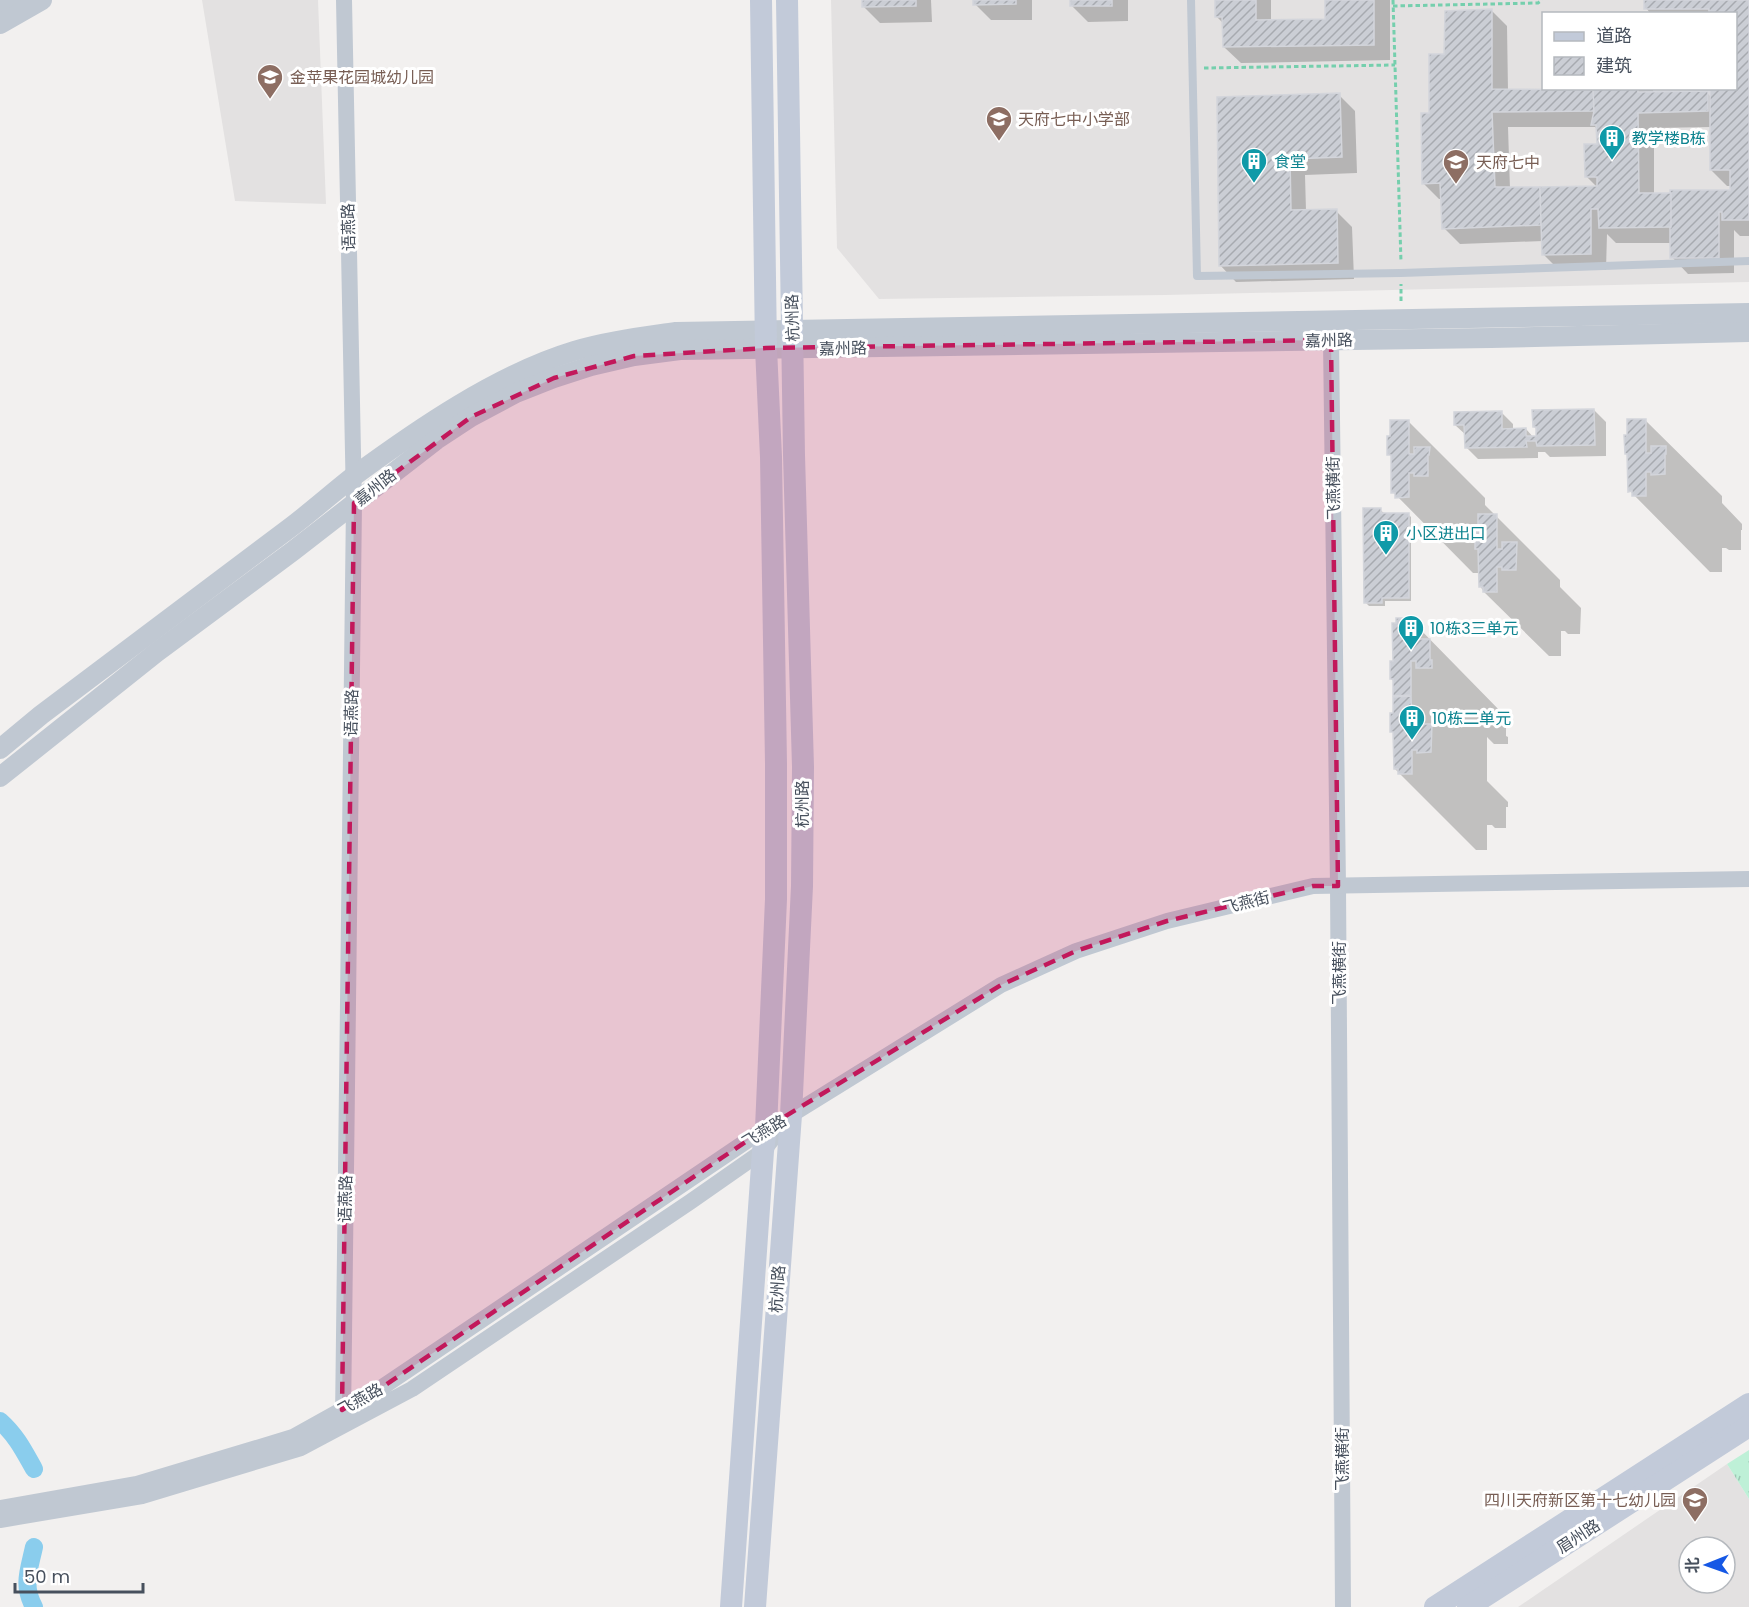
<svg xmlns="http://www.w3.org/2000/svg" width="1749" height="1607" viewBox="0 0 1749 1607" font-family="Poppins,'Noto Sans SC',sans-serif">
	<defs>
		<pattern id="park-tufts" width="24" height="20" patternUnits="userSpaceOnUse" patternTransform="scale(1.5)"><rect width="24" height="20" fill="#bef0d7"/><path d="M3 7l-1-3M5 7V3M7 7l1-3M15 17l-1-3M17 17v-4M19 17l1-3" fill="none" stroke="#9cc5b2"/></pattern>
		<pattern id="building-hatch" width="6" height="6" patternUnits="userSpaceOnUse" patternTransform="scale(1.5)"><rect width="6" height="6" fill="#cbced5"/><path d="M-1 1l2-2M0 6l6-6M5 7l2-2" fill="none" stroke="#a7aab0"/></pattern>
	</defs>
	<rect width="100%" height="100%" fill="#f2f0ef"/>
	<g fill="#e3e1e1" fill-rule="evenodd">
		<polygon points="202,0 318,0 326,204 235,201"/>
		<path d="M 831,0 L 1749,0 L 1749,282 L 1165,295 L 879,299 L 837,248 ZM 1544,14 L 1736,14 L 1736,88 L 1544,88 Z"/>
		<path d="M 1727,1464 L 1749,1499 L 1749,1607 L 1518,1607 ZM 1689,1547 L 1725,1547 L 1725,1583 L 1689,1583 Z"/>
	</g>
	<polygon fill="url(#park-tufts)" points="1749,1450 1749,1499 1727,1464"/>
	<g fill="#0003" fill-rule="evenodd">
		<polygon points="864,0 931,0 932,22 880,23 864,7"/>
		<polygon points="974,0 1032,0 1032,20 991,20 975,4"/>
		<polygon points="1072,0 1128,0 1128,21 1088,22 1072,6"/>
		<polygon points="1216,0 1271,0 1271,22 1326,20 1326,0 1390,0 1390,60 1241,63 1224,47 1224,24 1217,17"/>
		<path d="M 1646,0 L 1749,0 L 1749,236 L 1740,236 L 1734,230 L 1734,273 L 1688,274 L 1672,257 L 1672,243 L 1616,243 L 1607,234 L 1606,270 L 1559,270 L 1543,254 L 1543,241 L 1460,244 L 1444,228 L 1443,199 L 1439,199 L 1423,183 L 1431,114 L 1445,55 L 1491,10 L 1507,26 L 1508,91 L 1596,91 L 1595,88 L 1653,88 L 1653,93 L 1707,93 L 1711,97 L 1736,88 L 1736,14 L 1651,14 L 1646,8 ZM 1508,127 L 1595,127 L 1598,130 L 1598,146 L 1586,176 L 1598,188 L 1510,189 ZM 1711,127 L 1711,170 L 1727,186 L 1732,186 L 1732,192 L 1654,194 L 1654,128 Z"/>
		<polygon points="1339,95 1355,111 1357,173 1305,175 1306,211 1336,211 1352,227 1354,279 1236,282 1220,265 1219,98"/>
		<polygon points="1594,410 1606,422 1606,456 1550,457 1545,452 1538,452 1538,458 1478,459 1466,447 1466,435 1455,425 1501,412 1513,424 1513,430 1526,429 1534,438 1538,437 1538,430 1534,427"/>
		<polygon points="1645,420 1722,496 1722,503 1742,524 1742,530 1741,530 1741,550 1729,550 1726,548 1722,548 1722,572 1710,572 1630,491"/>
		<polygon points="1408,421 1485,498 1485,505 1560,580 1560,587 1581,608 1580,634 1568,634 1565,631 1561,631 1561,656 1549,656 1484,592 1480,586 1480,573 1473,573 1393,492 1392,457 1389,454"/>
		<polygon points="1380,510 1384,513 1408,514 1411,517 1411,601 1385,601 1385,606 1369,606 1365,602"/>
		<polygon points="1410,619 1506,717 1506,736 1508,737 1508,744 1494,744 1487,737 1487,781 1508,802 1508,807 1506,807 1506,828 1495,828 1492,825 1487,825 1487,850 1476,850 1395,769 1395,734 1392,731 1394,714 1395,682 1391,679 1394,662"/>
	</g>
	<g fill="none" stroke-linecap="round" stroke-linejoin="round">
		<g stroke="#8acded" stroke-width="18">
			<path d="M 0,1421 C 16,1435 24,1451 34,1469"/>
			<path d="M 34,1547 C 29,1570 22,1585 34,1607"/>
		</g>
	</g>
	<g fill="url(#building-hatch)" stroke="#d3d5db" stroke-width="1.5">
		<polygon points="862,0 916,0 916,6 862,7"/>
		<polygon points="973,0 1016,0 1016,4 973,5"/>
		<rect x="1070" y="0" width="42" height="6"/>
		<polygon points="1215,0 1256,0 1256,20 1325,19 1325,0 1374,0 1374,45 1223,47 1222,17 1215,17"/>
		<polygon points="1644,0 1749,0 1749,220 1722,220 1722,212 1719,212 1719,258 1670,258 1670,190 1730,190 1730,170 1710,170 1710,88 1736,88 1736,14 1709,14 1709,9 1644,9"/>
		<polygon points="1492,9 1492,89 1594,90 1594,111 1492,112 1495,187 1540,187 1541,225 1442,229 1440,183 1422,184 1421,113 1429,113 1429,54 1444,54 1445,11"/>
		<polygon points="1593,88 1638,88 1638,92 1708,91 1708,111 1638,113 1639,193 1671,193 1671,227 1599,228 1598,209 1591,209 1591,254 1542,255 1540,187 1597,186 1597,177 1585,177 1584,144 1597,144 1596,125 1591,125 1594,111"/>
		<polygon points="1340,93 1342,157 1290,159 1291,210 1337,209 1338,263 1219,266 1217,97"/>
		<polygon points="1594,409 1595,445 1537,446 1536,441 1526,441 1527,447 1465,448 1464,425 1454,425 1454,412 1502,411 1502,429 1526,428 1526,436 1536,436 1536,427 1533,427 1532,410"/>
		<polygon points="1627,419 1646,419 1646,453 1651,453 1651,446 1666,446 1666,454 1665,454 1665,474 1651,475 1651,472 1646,472 1646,496 1632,496 1632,491 1628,492 1627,454 1625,454 1624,435 1627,435"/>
		<polygon points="1390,420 1409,420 1409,454 1414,454 1414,447 1430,447 1429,455 1428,455 1428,476 1414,476 1414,473 1409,473 1409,497 1395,498 1395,493 1391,493 1391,455 1387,455 1387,436 1390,436"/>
		<polygon points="1363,508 1381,508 1381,513 1409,513 1409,598 1382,598 1382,603 1364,603"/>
		<polygon points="1478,514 1497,514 1497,549 1502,549 1502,542 1517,542 1516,570 1502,570 1502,567 1497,567 1497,592 1483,592 1483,587 1479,587 1478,549 1475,549 1475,531 1478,531"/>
		<polygon points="1396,618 1410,618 1411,642 1416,642 1416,639 1430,639 1430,660 1432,660 1432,668 1416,668 1416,661 1411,661 1411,695 1393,696 1393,679 1390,679 1390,661 1393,661 1392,623 1396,623"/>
		<polygon points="1411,696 1412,731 1416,731 1416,724 1432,724 1431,752 1417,753 1417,750 1412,750 1412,774 1398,774 1398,769 1394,769 1393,732 1390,732 1390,713 1393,713 1393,697"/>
	</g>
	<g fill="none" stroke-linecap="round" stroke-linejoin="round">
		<g stroke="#75cfad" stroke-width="3" stroke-dasharray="4.5 3" stroke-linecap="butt">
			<polyline points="1393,0 1401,262"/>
			<polyline points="1393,6 1538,3 1542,0"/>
			<polyline points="1204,68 1395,65"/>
			<polyline points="1401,301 1401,284"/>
		</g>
		<polyline stroke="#c0c8d2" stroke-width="8" points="1191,0 1197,276 1401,273 1749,261"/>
		<g stroke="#c0c8d2" stroke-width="16">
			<polyline points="1331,340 1338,886 1343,1607"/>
			<polyline points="791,1115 1001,985 1076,951 1167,921 1313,886 1749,879"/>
			<polyline points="343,1419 354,503 344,0"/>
			<polyline points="0,1508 137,1484 293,1437 381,1388 766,1128 791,1115 763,1151 690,1202 412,1389 301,1448 142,1496 0,1520"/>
		</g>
		<g stroke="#c0c8d2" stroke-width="20">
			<polyline points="0,6 12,0"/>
			<polyline points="0,24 42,0"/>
			<path d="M 0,749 L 41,715 C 123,654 205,592 287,530 C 310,513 331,494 354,476 C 418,429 498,374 574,351 C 607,341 642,337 676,332 L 1749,313"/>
			<polyline points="0,777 157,652 293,551 436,440 471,417 516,393 554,378 591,366 634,356 680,350 1491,338 1749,332"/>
		</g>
		<g stroke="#c2cad9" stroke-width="22">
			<polyline points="731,1607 763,1151 766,1128 776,899 776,764 771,457 766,348 761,0"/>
			<polyline points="755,1607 791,1115 802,886 803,767 794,455 787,0"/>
			<polyline points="1435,1607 1749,1404"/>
			<polyline points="1468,1607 1749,1426"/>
		</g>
	</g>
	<path fill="#c2185b" fill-opacity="0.2" stroke="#c2185b" stroke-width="4.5" stroke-dasharray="12 8" stroke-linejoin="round" d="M 1331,340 L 1338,886 L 1313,886 L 1167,921 L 1076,951 L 1001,985 L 766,1128 L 381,1388 L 342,1410 L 354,503 L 471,417 L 554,378 L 634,356 L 766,348 Z"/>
	<defs>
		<g id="school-pin" transform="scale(1.35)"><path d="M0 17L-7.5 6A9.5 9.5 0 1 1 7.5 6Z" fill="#8d6e63" stroke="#fff"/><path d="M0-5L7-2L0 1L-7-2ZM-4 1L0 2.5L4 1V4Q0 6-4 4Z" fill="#fff"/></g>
		<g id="building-pin" transform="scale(1.35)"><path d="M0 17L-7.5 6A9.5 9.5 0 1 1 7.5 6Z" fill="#0f9aa8" stroke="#fff"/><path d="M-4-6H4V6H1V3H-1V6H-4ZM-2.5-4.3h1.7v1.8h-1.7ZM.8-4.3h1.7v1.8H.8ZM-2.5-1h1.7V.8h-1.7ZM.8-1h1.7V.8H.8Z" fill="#fff"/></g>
	</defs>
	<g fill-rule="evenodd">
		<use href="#school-pin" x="270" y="77"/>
		<use href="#school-pin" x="999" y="119"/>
		<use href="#building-pin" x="1612" y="138"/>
		<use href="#building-pin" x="1254" y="161"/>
		<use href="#school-pin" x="1456" y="162"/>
		<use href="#building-pin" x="1386" y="533"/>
		<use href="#building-pin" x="1411" y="628"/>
		<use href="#building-pin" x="1412" y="718"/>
		<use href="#school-pin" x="1695" y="1500"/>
	</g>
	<g text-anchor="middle" stroke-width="6" stroke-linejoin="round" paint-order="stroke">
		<g font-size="16" fill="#785e54" stroke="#fff" text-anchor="start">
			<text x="290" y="83">金苹果花园城幼儿园</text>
			<text x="1018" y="125">天府七中小学部</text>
			<text x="1476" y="168">天府七中</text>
			<text x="1676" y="1506" text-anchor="end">四川天府新区第十七幼儿园</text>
		</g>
		<g font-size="16" fill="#0d838f" stroke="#fff" text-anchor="start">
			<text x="1632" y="144">教学楼B栋</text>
			<text x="1274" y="167">食堂</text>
			<text x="1406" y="539">小区进出口</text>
			<text x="1430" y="634">10栋3三单元</text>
			<text x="1432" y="724">10栋二单元</text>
		</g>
		<g font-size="16" fill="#47505d" stroke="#fff">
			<text transform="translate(348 227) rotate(-91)" y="6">语燕路</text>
			<text transform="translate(792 318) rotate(-92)" y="6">杭州路</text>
			<text transform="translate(1329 340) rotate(-1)" y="6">嘉州路</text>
			<text transform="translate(843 348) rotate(-1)" y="6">嘉州路</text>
			<text transform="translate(375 487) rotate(-38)" y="6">嘉州路</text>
			<text transform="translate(1333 488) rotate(-91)" y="6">飞燕横街</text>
			<text transform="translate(351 713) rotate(-89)" y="6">语燕路</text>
			<text transform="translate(802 804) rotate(-90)" y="6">杭州路</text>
			<text transform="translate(1246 902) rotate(-14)" y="6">飞燕街</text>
			<text transform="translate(1339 973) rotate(-90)" y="6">飞燕横街</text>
			<text transform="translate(764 1131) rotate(-31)" y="6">飞燕路</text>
			<text transform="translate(345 1199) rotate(-89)" y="6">语燕路</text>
			<text transform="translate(777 1289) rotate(-86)" y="6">杭州路</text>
			<text transform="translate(360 1399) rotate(-29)" y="6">飞燕路</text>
			<text transform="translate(1342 1459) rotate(-90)" y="6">飞燕横街</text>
			<text transform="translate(1578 1536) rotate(-33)" y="6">眉州路</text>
		</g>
	</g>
	<rect x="1542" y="12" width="195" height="78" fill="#ffffff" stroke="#b5b9be" stroke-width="1.5"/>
	<rect x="1554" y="32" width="30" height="9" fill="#c2cad9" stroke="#b5b9be" stroke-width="1.5"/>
	<text x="1596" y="42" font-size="18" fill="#47505d">道路</text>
	<rect x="1554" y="57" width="30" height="18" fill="url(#building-hatch)" stroke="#b5b9be" stroke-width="1.5"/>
	<text x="1596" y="72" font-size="18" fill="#47505d">建筑</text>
	<g transform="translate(1707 1565) rotate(269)"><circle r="28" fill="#ffffff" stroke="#b5b9be" stroke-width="1.5"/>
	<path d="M0-4.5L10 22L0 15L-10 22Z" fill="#1658e5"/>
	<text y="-9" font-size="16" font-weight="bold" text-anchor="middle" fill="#47505d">北</text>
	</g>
	<path d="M15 1583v9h128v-9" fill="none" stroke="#47505d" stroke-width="3"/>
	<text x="24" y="1583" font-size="18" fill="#47505d" stroke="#ffffff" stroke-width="4.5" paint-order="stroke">50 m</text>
</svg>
